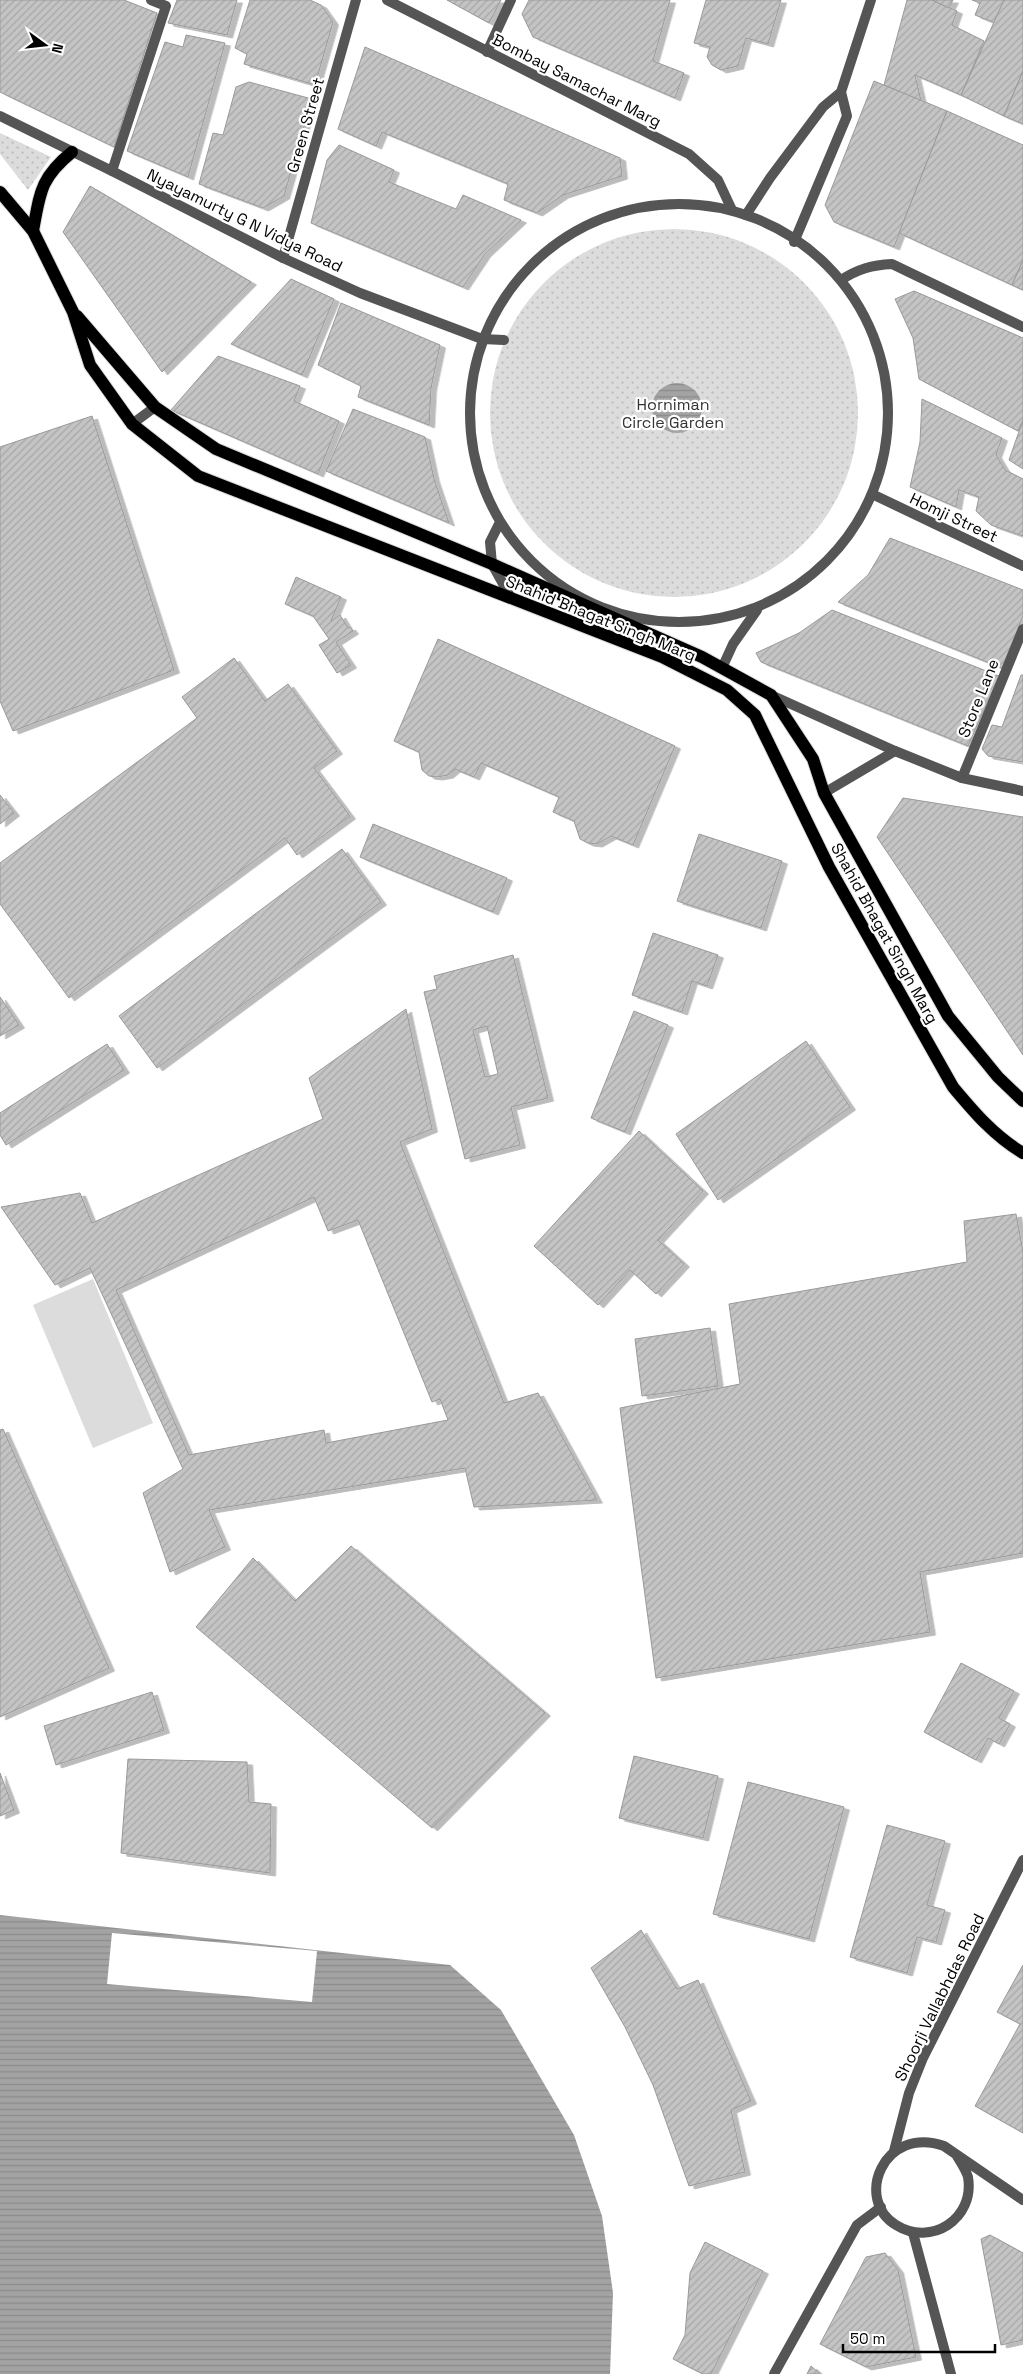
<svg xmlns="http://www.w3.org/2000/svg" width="1023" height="2374" viewBox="0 0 1023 2374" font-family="'Space Grotesk',sans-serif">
	<defs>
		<pattern id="park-dots" width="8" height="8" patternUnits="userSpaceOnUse" patternTransform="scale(1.25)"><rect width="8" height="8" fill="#dcdcdc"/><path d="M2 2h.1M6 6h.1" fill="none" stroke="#bbb" stroke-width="1.8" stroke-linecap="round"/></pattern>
		<pattern id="water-rules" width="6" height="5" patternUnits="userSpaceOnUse" patternTransform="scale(1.25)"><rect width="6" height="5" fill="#a3a3a3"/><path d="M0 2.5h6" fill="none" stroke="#8b8b8b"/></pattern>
		<pattern id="building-hatch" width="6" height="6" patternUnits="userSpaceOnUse" patternTransform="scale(1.25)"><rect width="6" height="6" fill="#c4c4c4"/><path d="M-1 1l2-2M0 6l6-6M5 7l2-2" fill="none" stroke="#a7a7a7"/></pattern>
		<filter id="shadow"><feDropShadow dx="5.5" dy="3" stdDeviation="0" flood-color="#0004"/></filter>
	</defs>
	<rect width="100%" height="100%" fill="#fff"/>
	<polygon fill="#dcdcdc" points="93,1279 153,1423 93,1448 33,1305"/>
	<g fill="url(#park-dots)">
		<polygon points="0,133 51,157 28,190 0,154"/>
		<circle cx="674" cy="413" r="184"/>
	</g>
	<g fill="url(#water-rules)">
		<circle cx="677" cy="408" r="25"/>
		<polygon points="0,1915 450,1965 501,2010 574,2135 602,2216 613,2293 610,2374 0,2374"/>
	</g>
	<polygon fill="#fff" points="112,1933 317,1951 312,2002 107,1984"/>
	<g fill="url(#building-hatch)" stroke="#999" fill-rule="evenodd" filter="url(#shadow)">
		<polygon points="0,0 124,0 157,13 114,147 0,92"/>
		<polygon points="177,0 237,0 227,35 168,23"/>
		<polygon points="250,0 310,0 321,5 333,22 315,85 244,64 247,54 235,48"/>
		<polygon points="447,0 501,0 489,23"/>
		<polygon points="529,0 670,0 653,61 684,73 675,98 533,37 522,14"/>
		<polygon points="706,0 781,0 768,44 746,38 738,66 721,70 712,65 707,57 710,47 694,43"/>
		<polygon points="907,0 932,0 957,11 952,25 984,41 961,95 915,75 921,101 884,85"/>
		<polygon points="932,0 953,0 949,8"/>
		<polygon points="972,0 1004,0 995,23 975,15 980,3"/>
		<polygon points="1004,0 1023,0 1023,71 1004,116 961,95"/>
		<polygon points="186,35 225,43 188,177 127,151 165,42 183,47"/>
		<polygon points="365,47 620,158 622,176 563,195 537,213 504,200 508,184 382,132 376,146 338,129"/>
		<polygon points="1023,71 1023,124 1004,116"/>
		<polygon points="874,81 947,111 894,247 834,222 825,205"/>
		<polygon points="249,82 312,99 284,196 263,208 199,184 213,133 223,135 236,87"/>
		<polygon points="947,111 1023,145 1023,260 1012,285 899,233"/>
		<polygon points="339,145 394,170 389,182 456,209 463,195 521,220 485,254 463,287 311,223 327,160"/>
		<polygon points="90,186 251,282 162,372 63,232"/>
		<polygon points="1023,260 1023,290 1012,285"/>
		<polygon points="291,279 334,299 302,375 231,344"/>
		<polygon points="914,291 1023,338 1023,420 1018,431 919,379 913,338 895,299"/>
		<polygon points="341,303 440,345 431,388 429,425 358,397 361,386 318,365"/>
		<polygon points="218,356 300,386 294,401 339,421 318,474 171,410"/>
		<polygon points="922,399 1002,438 996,455 1005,470 1023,479 1023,536 991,525 976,511 979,497 959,490 956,507 910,487 920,442"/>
		<polygon points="353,409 425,437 434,479 449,523 326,471"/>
		<polygon points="92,416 174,670 13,731 0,701 0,447"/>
		<polygon points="1023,420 1023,469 1009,460"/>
		<polygon points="890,538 1023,590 1023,616 1002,668 838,602 868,575"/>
		<polygon points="296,577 341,597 331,621 340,615 348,628 350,627 353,631 336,642 351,665 337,673 319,645 329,639 313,616 285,604"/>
		<polygon points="832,610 999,676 968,746 761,662 756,653 799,633"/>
		<polygon points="438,639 675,746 633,845 611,836 597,844 588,843 580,839 574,821 553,812 559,797 481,763 474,777 455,769 448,775 437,777 429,776 422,770 419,752 394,741"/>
		<polygon points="234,658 265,701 288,684 337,751 314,768 350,816 297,855 285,838 69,998 0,904 0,863 197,718 182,697"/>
		<polygon points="1021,675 1023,675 1023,762 988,756 982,749 992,725 1002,727"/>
		<polygon points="0,795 14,813 0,824"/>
		<polygon points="903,798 1023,817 1023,1055 877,837"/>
		<polygon points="373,824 507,878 493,912 360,857"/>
		<polygon points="699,834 782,861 761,928 677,901"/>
		<polygon points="342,849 381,902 157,1068 119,1016"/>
		<polygon points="653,933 718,955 707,986 692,981 682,1012 632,995"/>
		<path d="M 513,955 L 548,1098 L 511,1107 L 520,1145 L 465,1159 L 424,992 L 437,989 L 434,976 ZM 487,1026 L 498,1074 L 485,1077 L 473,1030 Z"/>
		<polygon points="0,997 19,1025 0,1036"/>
		<path d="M 406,1009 L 432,1129 L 400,1142 L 504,1403 L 538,1393 L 597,1500 L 474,1507 L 465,1468 L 209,1510 L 225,1547 L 170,1572 L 143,1493 L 183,1469 L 90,1268 L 55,1285 L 1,1207 L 80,1193 L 92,1223 L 323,1119 L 309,1078 ZM 314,1197 L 328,1231 L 358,1220 L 432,1402 L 440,1399 L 448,1420 L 326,1443 L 324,1430 L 189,1455 L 116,1290 Z"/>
		<polygon points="634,1011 668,1025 625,1132 591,1118"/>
		<polygon points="806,1041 850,1107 718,1200 676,1134"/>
		<polygon points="107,1044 124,1070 6,1145 0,1135 0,1113"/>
		<polygon points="639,1131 703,1191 658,1240 684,1264 656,1294 630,1270 598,1305 534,1246"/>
		<polygon points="1016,1214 1023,1252 1023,1553 920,1572 930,1632 656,1678 620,1408 740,1384 729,1304 967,1262 964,1221"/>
		<polygon points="710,1328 718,1386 642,1396 635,1339"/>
		<polygon points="3,1429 109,1668 0,1717 0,1430"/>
		<polygon points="351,1546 545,1713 432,1828 196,1627 253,1558 295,1601"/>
		<polygon points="961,1663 1014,1691 999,1718 1010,1724 999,1744 988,1738 976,1760 924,1732"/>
		<polygon points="152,1692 164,1730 56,1765 44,1726"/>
		<polygon points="634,1756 718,1776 703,1838 619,1818"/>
		<polygon points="128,1759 247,1762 249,1802 271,1804 270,1873 121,1853"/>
		<polygon points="0,1773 14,1810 0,1816"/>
		<polygon points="748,1782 844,1807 809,1939 713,1914"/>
		<polygon points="887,1825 945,1841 927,1905 945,1910 936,1942 917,1937 907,1973 850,1957"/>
		<polygon points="641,1930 677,1989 698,1980 751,2101 731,2110 745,2172 689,2186 653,2085 625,2027 591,1968"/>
		<polygon points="1023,1965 1023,2133 975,2106 1020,2024 997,2012"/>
		<polygon points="990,2235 1023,2253 1023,2340 1001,2345 981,2239"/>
		<polygon points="705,2242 763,2271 711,2374 703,2374 673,2359 685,2335 690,2273"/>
		<polygon points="885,2253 898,2270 916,2357 866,2367 820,2344 866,2257"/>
		<polygon points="811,2366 820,2374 807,2374"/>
	</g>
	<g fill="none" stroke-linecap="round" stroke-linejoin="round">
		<g stroke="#dbdbdb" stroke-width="14">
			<g id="primary">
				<path d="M 0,192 L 33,231 L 73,312 L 90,365 L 132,424 L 198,476 L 662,657 L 727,690 L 755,715 L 829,867 L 953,1087 C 974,1112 994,1136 1023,1153"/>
				<path d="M 33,231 C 40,193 40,178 72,152"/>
				<polyline points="77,316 155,407 216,449 492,564 702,657 771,695 813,759 824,793 948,1016 998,1077 1023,1101"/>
			</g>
		</g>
		<g stroke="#555" stroke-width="10">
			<polyline points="387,0 689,154 718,180 732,210"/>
			<polyline points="487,52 511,0"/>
			<polyline points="112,171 166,6 151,0"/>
			<polyline points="283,258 356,0"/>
			<path d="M 841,280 C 858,269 872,265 892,264 L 1023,327"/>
			<polyline points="482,339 504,340"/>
			<polyline points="132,424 155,407"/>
			<polyline points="872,494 1023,566"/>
			<polyline points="771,695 895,751 962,778 1023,791"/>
			<polyline points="962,778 1023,629"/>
			<polyline points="824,793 895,751"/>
			<polyline points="913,2233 951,2374"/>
		</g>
		<g stroke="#555" stroke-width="10">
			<polyline points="0,116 112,171 283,258 360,293 482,339"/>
			<circle cx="679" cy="413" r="209"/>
			<polyline points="746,215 770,178 823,107 841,92 871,0"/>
			<polyline points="794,242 847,116 841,92"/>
			<polyline points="499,524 490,542 492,564 511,598"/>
			<polyline points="722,668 733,644 757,610"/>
			<polyline points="894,2151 909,2093 923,2058 1023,1860"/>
			<path d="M 957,2156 C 961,2163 966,2170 968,2177 C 975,2219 931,2247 896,2225 C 854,2200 883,2125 944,2146 L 1023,2200"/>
			<polyline points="774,2374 857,2225 881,2207"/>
		</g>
		<use href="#primary" stroke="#000" stroke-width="12"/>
	</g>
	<g text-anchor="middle" stroke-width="4.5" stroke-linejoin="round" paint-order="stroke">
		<g font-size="16" fill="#000" stroke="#fff">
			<text transform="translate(577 80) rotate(27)" y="6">Bombay Samachar Marg</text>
			<text transform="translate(305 125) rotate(-74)" y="6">Green Street</text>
			<text transform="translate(245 220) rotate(26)" y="6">Nyayamurty G N Vidya Road</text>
			<text transform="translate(954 517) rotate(25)" y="6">Homji Street</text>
			<text transform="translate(601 618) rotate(22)" y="6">Shahid Bhagat Singh Marg</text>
			<text transform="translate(978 698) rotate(-68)" y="6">Store Lane</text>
			<text transform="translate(885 933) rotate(61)" y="6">Shahid Bhagat Singh Marg</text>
			<text transform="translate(939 1997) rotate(-64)" y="6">Shoorji Vallabhdas Road</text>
		</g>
		<g font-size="16" fill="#333" stroke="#fff">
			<text x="673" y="410">Horniman<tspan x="673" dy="18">Circle Garden</tspan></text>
		</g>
	</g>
	<g transform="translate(45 45) rotate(105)" stroke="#ffffff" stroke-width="4" paint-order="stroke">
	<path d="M0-4L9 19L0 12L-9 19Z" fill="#000000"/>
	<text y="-8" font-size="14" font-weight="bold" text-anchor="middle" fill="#000000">N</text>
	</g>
	<path d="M843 2344v8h152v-8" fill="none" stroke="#000000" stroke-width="2.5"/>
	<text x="850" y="2344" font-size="15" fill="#000000" stroke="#ffffff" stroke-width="4" paint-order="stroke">50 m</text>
</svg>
